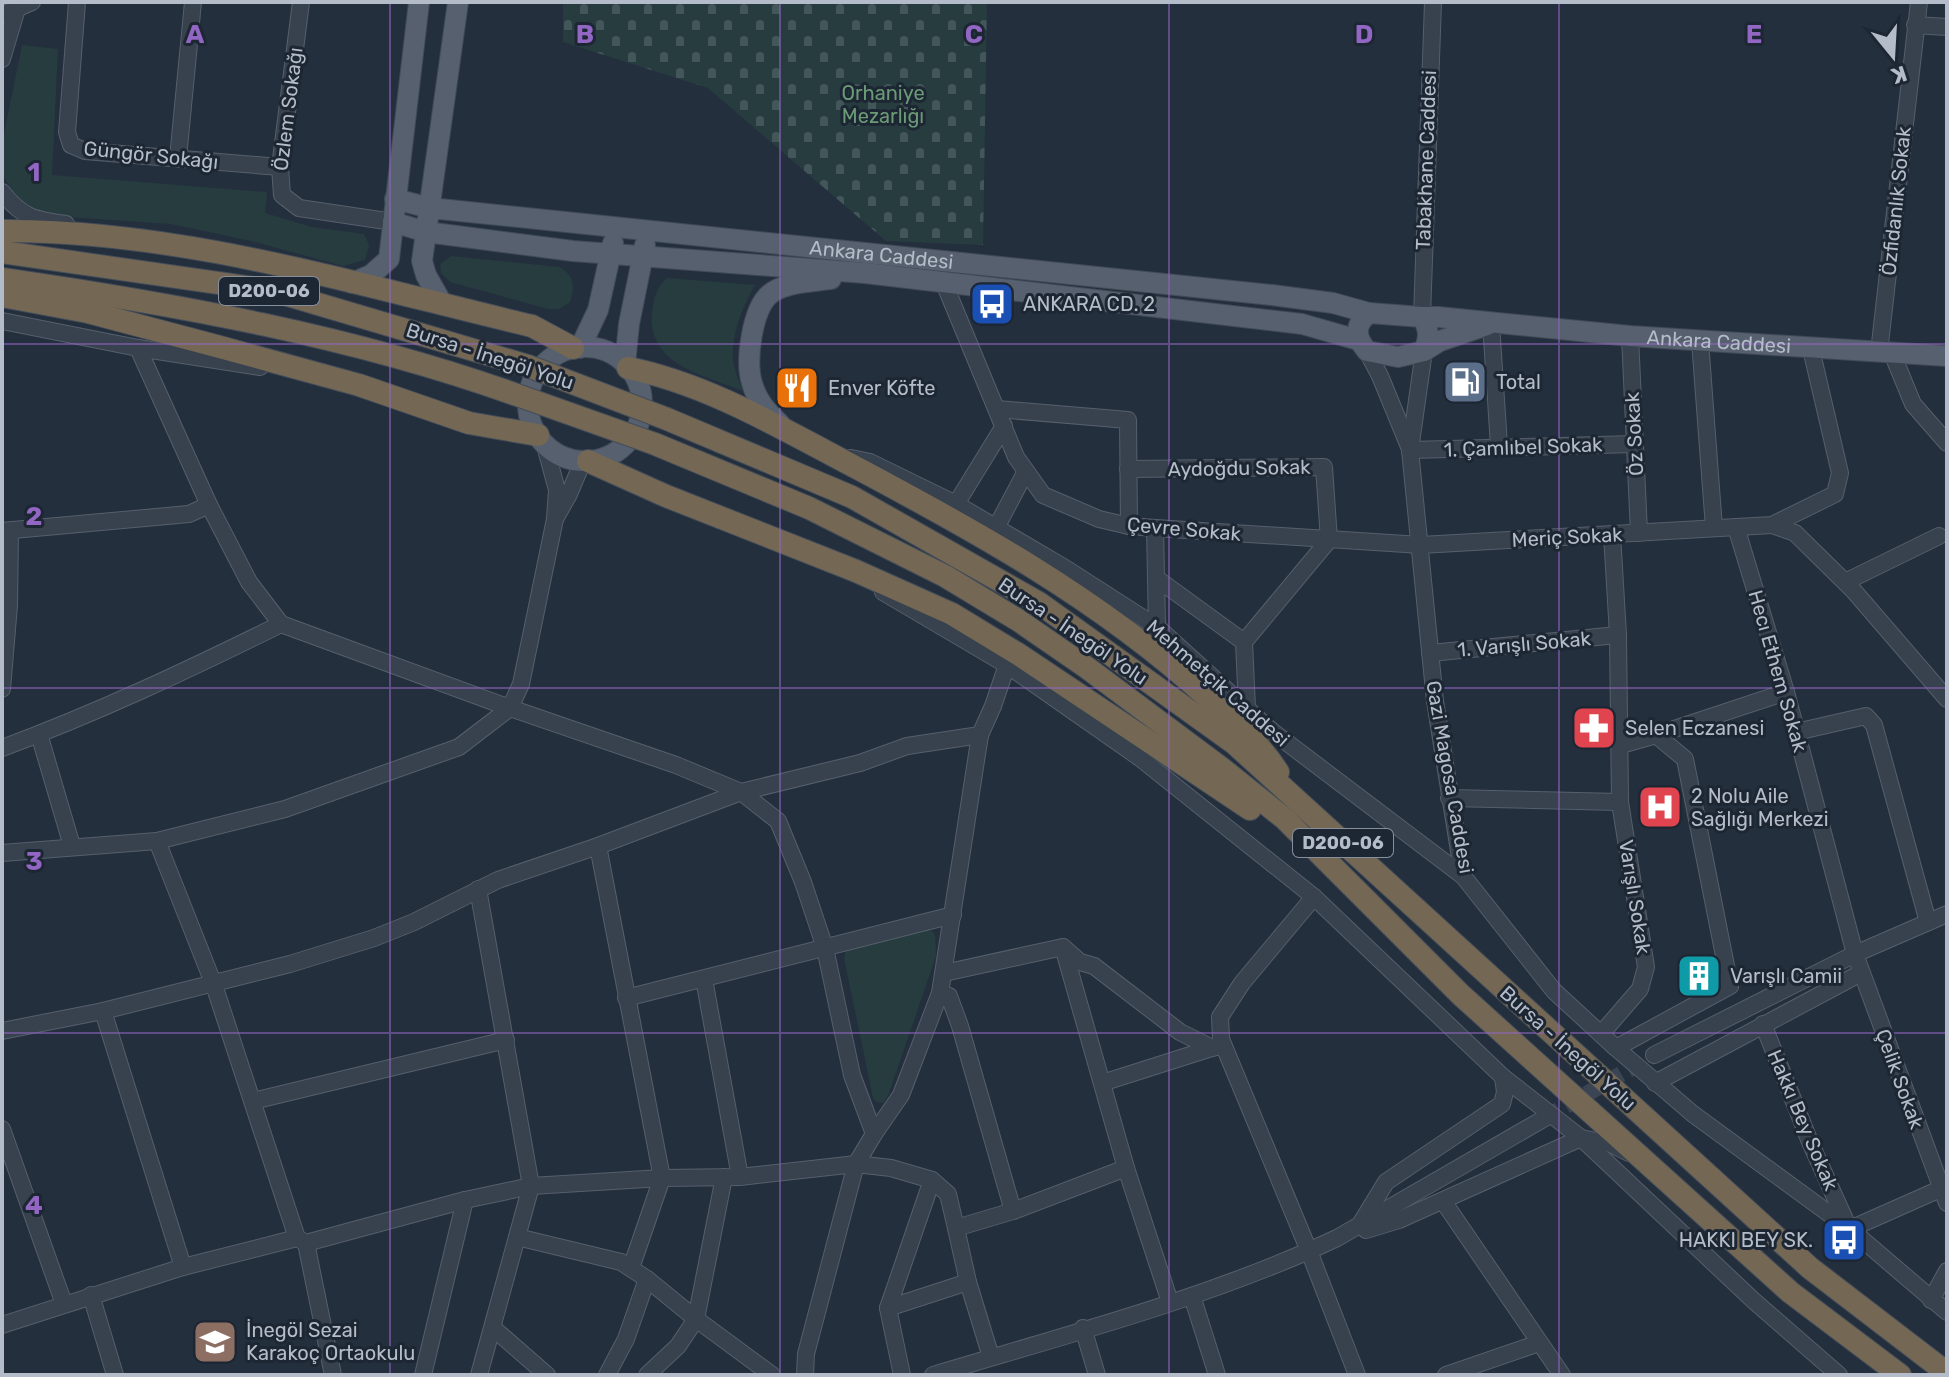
<svg xmlns="http://www.w3.org/2000/svg" width="1949" height="1377" viewBox="0 0 1949 1377" font-family="Rubik,sans-serif">
	<defs>
		<pattern id="cemetery-stones" width="16" height="16" patternUnits="userSpaceOnUse" patternTransform="scale(2)"><rect width="16" height="16" fill="#263c3f"/><path d="M2 7V4a2 2 0 0 1 4 0v3zM10 15v-3a2 2 0 0 1 4 0v3z" fill="#435659"/></pattern>
	</defs>
	<rect width="100%" height="100%" fill="#242f3e"/>
	<g fill="#263c3f">
		<polygon points="22,45 58,49 52,175 267,192 265,213 312,227 364,234 369,245 365,260 343,266 251,241 171,224 37,215 16,196 2,175 2,144"/>
		<path d="M 451,256 L 559,267 C 575,275 575,287 570,302 L 559,309 L 548,309 L 450,282 L 441,273 L 440,264 Z"/>
		<path d="M 667,278 L 755,285 C 742,308 729,339 734,366 C 736,374 740,383 743,391 C 703,375 647,365 652,312 C 654,298 656,288 667,278 Z"/>
		<polygon points="920,929 930,930 935,934 936,956 888,1096 883,1103 876,1102 873,1098 844,958 846,949"/>
	</g>
	<polygon fill="url(#cemetery-stones)" points="987,2 983,245 886,241 708,88 563,42 563,3"/>
	<g fill="none" stroke-linecap="round" stroke-linejoin="round">
		<polyline stroke="#3a4453" stroke-width="16" stroke-dasharray="16 8" stroke-linecap="butt" points="1545,1118 1654,1055"/>
		<g stroke="#565f6c" stroke-width="18">
			<g id="minor">
				<polyline points="77,2 67,132 71,145 85,151 280,167"/>
				<polyline points="301,2 280,167 282,195 299,208 393,222"/>
				<polyline points="2,15 32,2"/>
				<polyline points="1915,25 1947,27"/>
				<polyline points="2,59 19,2"/>
				<polyline points="178,158 193,2"/>
				<path d="M 2,192 C 22,218 36,220 66,224"/>
				<polyline points="944,283 1016,457 1043,495 1099,519 1129,526 1155,528 1421,545 1772,525 1835,494 1840,473 1811,349"/>
				<polyline points="1422,317 1433,2"/>
				<polyline points="2,321 138,348 260,367"/>
				<polyline points="1491,323 1499,446"/>
				<polyline points="1630,336 1639,533"/>
				<polyline points="1700,341 1714,528"/>
				<polyline points="138,348 209,505 249,582 281,624 510,708 676,765 741,792 778,821 803,882 825,948 852,1075 874,1134 856,1164 806,1354 805,1375"/>
				<polyline points="1367,351 1380,376 1410,449"/>
				<polyline points="1424,351 1410,450 1435,701 1463,876 1554,991 1616,1048 1693,1114 1850,1229 1947,1312"/>
				<polyline points="1879,352 1919,2"/>
				<polyline points="1892,353 1913,404 1947,443"/>
				<polyline points="997,409 1128,420 1129,526"/>
				<polyline points="544,442 557,490 555,519 569,494 583,461"/>
				<polyline points="1410,450 1635,444"/>
				<polyline points="851,458 870,462 956,504 1065,568 1157,627 1273,732 1463,876"/>
				<polyline points="1128,469 1324,467 1329,540 1244,642 1156,578"/>
				<polyline points="956,504 1004,426"/>
				<polyline points="1772,525 1795,533 1853,590 1947,699"/>
				<polyline points="997,526 1026,471"/>
				<polyline points="1736,527 1786,692 1855,954 1947,1203"/>
				<polyline points="1155,528 1157,627"/>
				<polyline points="2,531 189,514 209,505"/>
				<polyline points="1845,582 1939,536"/>
				<polyline points="883,592 1007,665 1140,758 1314,897 1503,1077 1581,1138 1754,1301 1839,1375"/>
				<polyline points="1244,642 1247,708"/>
				<polyline points="1430,653 1618,635"/>
				<polyline points="2,689 9,605 10,531"/>
				<polyline points="1796,732 1866,716 1874,725 1928,922"/>
				<polyline points="39,734 72,846"/>
				<polyline points="1656,735 1786,692"/>
				<path d="M 2,748 C 97,713 190,669 281,624"/>
				<polyline points="1449,798 1620,802"/>
				<polyline points="157,841 214,985 297,1238 306,1243 333,1375"/>
				<polyline points="598,846 662,1178 631,1268"/>
				<polyline points="2,853 157,841 285,809 459,747 510,708 521,684 555,519"/>
				<polyline points="478,889 531,1186 479,1375"/>
				<polyline points="1314,897 1242,983 1220,1017 1221,1039 1309,1251 1357,1375"/>
				<polyline points="1063,947 1126,1168 1170,1302"/>
				<polyline points="944,973 1063,947 1080,962 1094,966 1180,1032 1212,1048 1223,1045"/>
				<polyline points="704,979 740,1177"/>
				<polyline points="940,993 949,996 960,1026 1013,1211"/>
				<polyline points="626,998 953,915"/>
				<polyline points="103,1011 183,1267"/>
				<polyline points="1763,1024 1810,1142 1847,1224"/>
				<polyline points="2,1031 103,1011 290,964 374,938 414,922 498,880 598,846 741,792 860,763 907,746 980,735 993,706 1007,665"/>
				<polyline points="1601,1034 1640,989 1646,967 1620,802 1618,635 1612,534"/>
				<polyline points="1616,1048 1730,986 1685,759 1656,735 1621,745"/>
				<polyline points="1654,1055 1855,954 1947,914"/>
				<polyline points="1102,1083 1212,1048"/>
				<polyline points="1655,1083 1861,973"/>
				<polyline points="253,1101 506,1040"/>
				<polyline points="2,1129 64,1304"/>
				<polyline points="874,1134 901,1095 940,993 980,735"/>
				<polyline points="1443,1201 1562,1375"/>
				<polyline points="1361,1223 1386,1182 1502,1104 1505,1092 1503,1077"/>
				<polyline points="1850,1229 1947,1186"/>
				<polyline points="1366,1230 1399,1220 1581,1138 1611,1144 1629,1153"/>
				<polyline points="517,1237 621,1262 647,1279 696,1319 772,1375"/>
				<polyline points="306,1243 465,1200 531,1186 662,1178 740,1177 856,1164 891,1168 932,1180 948,1194 956,1228"/>
				<polyline points="91,1295 115,1375"/>
				<polyline points="1192,1296 1217,1375"/>
				<polyline points="1931,1300 1947,1271"/>
				<polyline points="888,1308 932,1180"/>
				<polyline points="2,1325 183,1267 297,1238"/>
				<polyline points="493,1328 547,1375"/>
				<polyline points="1083,1328 1097,1375"/>
				<polyline points="991,1357 968,1282 956,1228 1013,1211 1126,1168"/>
				<polyline points="423,1375 465,1200"/>
				<polyline points="607,1375 626,1339 647,1279"/>
				<polyline points="647,1375 678,1346 696,1319 724,1177"/>
				<polyline points="902,1375 888,1308 968,1282"/>
				<path d="M 933,1375 C 1066,1335 1212,1297 1337,1238 L 1545,1118"/>
				<polyline points="1446,1375 1539,1343"/>
			</g>
		</g>
		<g stroke="#414a57" stroke-width="22">
			<g id="major">
				<path id="s1" d="M 395,199 L 430,208 L 1272,295 L 1333,303 L 1369,313"/>
				<polyline points="393,222 426,232 573,251 865,273 1302,324 1358,340"/>
				<polyline points="352,283 371,275 389,259 419,2"/>
				<polyline points="443,305 426,275 422,261 458,2"/>
				<path d="M 1369,313 L 1422,317 C 1430,330 1429,338 1424,351 L 1398,357 L 1367,351 C 1355,337 1354,325 1369,313 Z"/>
				<path id="s2" d="M 1422,317 L 1438,317 L 1630,336 L 1947,356"/>
				<circle cx="585" cy="404" r="57"/>
				<polyline points="580,348 598,310 613,243"/>
				<polyline points="1424,351 1440,341 1487,325"/>
				<polyline points="625,364 629,324 645,245"/>
				<path d="M 780,424 C 767,412 757,401 752,383 C 745,362 752,309 770,294 C 784,282 813,282 831,279"/>
			</g>
		</g>
		<g stroke="#434c59" stroke-width="24">
			<g id="highway">
				<path d="M 2,231 C 183,230 358,285 532,326 L 573,348"/>
				<polyline points="2,252 274,291 528,366"/>
				<path d="M 2,279 C 175,304 352,336 517,395"/>
				<polyline points="2,296 88,312 220,347 359,385 469,423 538,435"/>
				<path d="M 628,368 C 703,383 774,424 840,459 C 969,527 1099,598 1207,697 C 1233,721 1259,742 1278,772"/>
				<polyline points="667,419 852,497 1039,603 1234,743 1810,1268 1947,1373"/>
				<polyline points="655,444 809,508 945,576 1018,620 1086,667 1220,767 1285,819 1461,995 1790,1292 1900,1375"/>
				<polyline points="588,461 666,496 856,571 952,614 1018,654 1250,809"/>
			</g>
		</g>
		<use href="#minor" stroke="#38414e" stroke-width="16"/>
		<use href="#major" stroke="#56606e" stroke-width="20"/>
		<use href="#highway" stroke="#746855" stroke-width="22"/>
		<g stroke="#434c59" stroke-width="24" stroke-linecap="butt">
			<g id="highway-bridge">
				<polyline points="528,366 667,419"/>
				<polyline points="517,395 655,444"/>
			</g>
		</g>
		<use href="#highway-bridge" stroke="#746855" stroke-width="22"/>
	</g>
	<path fill="none" stroke="#9266c3" stroke-width="2" stroke-opacity="0.55" d="M 390,2 L 390,1375M 780,2 L 780,1375M 1169,2 L 1169,1375M 1559,2 L 1559,1375M 2,344 L 1947,344M 2,688 L 1947,688M 2,1033 L 1947,1033"/>
	<defs>
		<g id="bus-square" transform="scale(2.3)"><rect x="-9" y="-9" width="18" height="18" rx="4" fill="#1a4fb4" stroke="#1d2633"/><path d="M-5-6H5V4H4V6H2V4H-2V6H-4V4H-5ZM-3.5-4V0h7V-4ZM-3.5 1.2v1.5H-2V1.2ZM2 1.2v1.5H3.5V1.2Z" fill="#fff"/></g>
		<g id="fuel-square" transform="scale(2.3)"><rect x="-9" y="-9" width="18" height="18" rx="4" fill="#5c6f8a" stroke="#1d2633"/><path d="M-5.5-6h7V0h2V4h1.3V-2.5L3-4.5l.8-.8L6-3V5H2.5V1h-1V6h-7ZM-4.2-4.7v3.2H.2V-4.7Z" fill="#fff"/></g>
		<g id="restaurant-square" transform="scale(2.3)"><rect x="-9" y="-9" width="18" height="18" rx="4" fill="#e8710a" stroke="#1d2633"/><path d="M-5-6h1v4h1v-4h1v4h1v-4h1v5L-1.5 .5V6h-2V.5L-5-1ZM5-6V6H3V1.5H1.5Q1.5-4 5-6Z" fill="#fff"/></g>
		<g id="pharmacy-square" transform="scale(2.3)"><rect x="-9" y="-9" width="18" height="18" rx="4" fill="#e0444e" stroke="#1d2633"/><path d="M-2-6h4v4h4v4h-4v4h-4v-4h-4v-4h4Z" fill="#fff"/></g>
		<g id="hospital-square" transform="scale(2.3)"><rect x="-9" y="-9" width="18" height="18" rx="4" fill="#e0444e" stroke="#1d2633"/><path d="M-5-5h3v3.5h4V-5h3V5h-3V1.5h-4V5h-3Z" fill="#fff"/></g>
		<g id="building-square" transform="scale(2.3)"><rect x="-9" y="-9" width="18" height="18" rx="4" fill="#0f9aa8" stroke="#1d2633"/><path d="M-4-6H4V6H1V3H-1V6H-4ZM-2.5-4.3h1.7v1.8h-1.7ZM.8-4.3h1.7v1.8H.8ZM-2.5-1h1.7V.8h-1.7ZM.8-1h1.7V.8H.8Z" fill="#fff"/></g>
		<g id="school-square" transform="scale(2.3)"><rect x="-9" y="-9" width="18" height="18" rx="4" fill="#8d6e63" stroke="#1d2633"/><path d="M0-5L7-2L0 1L-7-2ZM-4 1L0 2.5L4 1V4Q0 6-4 4Z" fill="#fff"/></g>
	</defs>
	<g fill-rule="evenodd">
		<use href="#bus-square" x="992" y="304"/>
		<use href="#fuel-square" x="1465" y="382"/>
		<use href="#restaurant-square" x="797" y="388"/>
		<use href="#pharmacy-square" x="1594" y="728"/>
		<use href="#hospital-square" x="1660" y="807"/>
		<use href="#building-square" x="1699" y="976"/>
		<use href="#bus-square" x="1844" y="1240"/>
		<use href="#school-square" x="215" y="1342"/>
	</g>
	<g text-anchor="middle" stroke-width="6" stroke-linejoin="round" paint-order="stroke">
		<g fill="#1d2633" stroke="#878f9c" stroke-width="2">
			<rect x="219" y="277" width="100" height="28" rx="6"/>
			<rect x="1293" y="829" width="100" height="28" rx="6"/>
		</g>
		<g font-size="18" font-weight="bold" fill="#b4bcc9">
			<text x="269" y="297">D200-06</text>
			<text x="1343" y="849">D200-06</text>
		</g>
		<g font-size="20" fill="#6b9a76" stroke="#1d2633">
			<text x="883" y="100">Orhaniye<tspan x="883" dy="23">Mezarlığı</tspan></text>
		</g>
		<g font-size="20" fill="#b4bcc9" stroke="#1d2633">
			<text transform="translate(288 109) rotate(-83)" y="7">Özlem Sokağı</text>
			<text transform="translate(151 155) rotate(6)" y="7">Güngör Sokağı</text>
			<text transform="translate(1426 160) rotate(-88)" y="7">Tabakhane Caddesi</text>
			<text transform="translate(1896 201) rotate(-84)" y="7">Özfidanlık Sokak</text>
			<text dy="7" stroke="none"><textPath href="#s1" startOffset="490">Ankara Caddesi</textPath></text>
			<text dy="7" stroke="none"><textPath href="#s2" startOffset="298">Ankara Caddesi</textPath></text>
			<text transform="translate(490 356) rotate(18)" y="7">Bursa - İnegöl Yolu</text>
			<text transform="translate(1634 434) rotate(-93)" y="7">Öz Sokak</text>
			<text transform="translate(1523 447) rotate(-2)" y="7">1. Çamlıbel Sokak</text>
			<text transform="translate(1239 468) rotate(-1)" y="7">Aydoğdu Sokak</text>
			<text transform="translate(1184 529) rotate(5)" y="7">Çevre Sokak</text>
			<text transform="translate(1567 537) rotate(-3)" y="7">Meriç Sokak</text>
			<text transform="translate(1073 631) rotate(34)" y="7">Bursa - İnegöl Yolu</text>
			<text transform="translate(1524 644) rotate(-5)" y="7">1. Varışlı Sokak</text>
			<text transform="translate(1778 671) rotate(74)" y="7">Hecı Ethem Sokak</text>
			<text transform="translate(1218 683) rotate(41)" y="7">Mehmetçik Caddesi</text>
			<text transform="translate(1450 777) rotate(80)" y="7">Gazi Magosa Caddesi</text>
			<text transform="translate(1635 897) rotate(81)" y="7">Varışlı Sokak</text>
			<text transform="translate(1568 1048) rotate(42)" y="7">Bursa - İnegöl Yolu</text>
			<text transform="translate(1900 1079) rotate(70)" y="7">Çelik Sokak</text>
			<text transform="translate(1803 1120) rotate(67)" y="7">Hakkı Bey Sokak</text>
		</g>
		<g font-size="20" fill="#b4bcc9" stroke="#1d2633" text-anchor="start">
			<text x="1023" y="311">ANKARA CD. 2</text>
			<text x="1496" y="389">Total</text>
			<text x="828" y="395">Enver Köfte</text>
			<text x="1625" y="735">Selen Eczanesi</text>
			<text x="1691" y="803">2 Nolu Aile<tspan x="1691" dy="23">Sağlığı Merkezi</tspan></text>
			<text x="1730" y="983">Varışlı Camii</text>
			<text x="1813" y="1247" text-anchor="end">HAKKI BEY SK.</text>
			<text x="246" y="1337">İnegöl Sezai<tspan x="246" dy="23">Karakoç Ortaokulu</tspan></text>
		</g>
	</g>
	<g font-size="26" text-anchor="middle" font-weight="bold" fill="#9266c3" stroke="#1d2633" stroke-width="6" stroke-linejoin="round" paint-order="stroke">
		<text x="195" y="43">A</text>
		<text x="585" y="43">B</text>
		<text x="974" y="43">C</text>
		<text x="1364" y="43">D</text>
		<text x="1754" y="43">E</text>
		<text x="34" y="181">1</text>
		<text x="34" y="525">2</text>
		<text x="34" y="870">3</text>
		<text x="34" y="1214">4</text>
	</g>
	<rect width="1949" height="1377" fill="none" stroke="#b4bcc9" stroke-width="8"/>
	<g transform="translate(1893 56) rotate(162)" stroke="#1d2633" stroke-width="6" paint-order="stroke">
	<path d="M0-6L14 30L0 20L-14 30Z" fill="#b4bcc9"/>
	<text y="-12" font-size="22" font-weight="bold" text-anchor="middle" fill="#b4bcc9">K</text>
	</g>
</svg>
